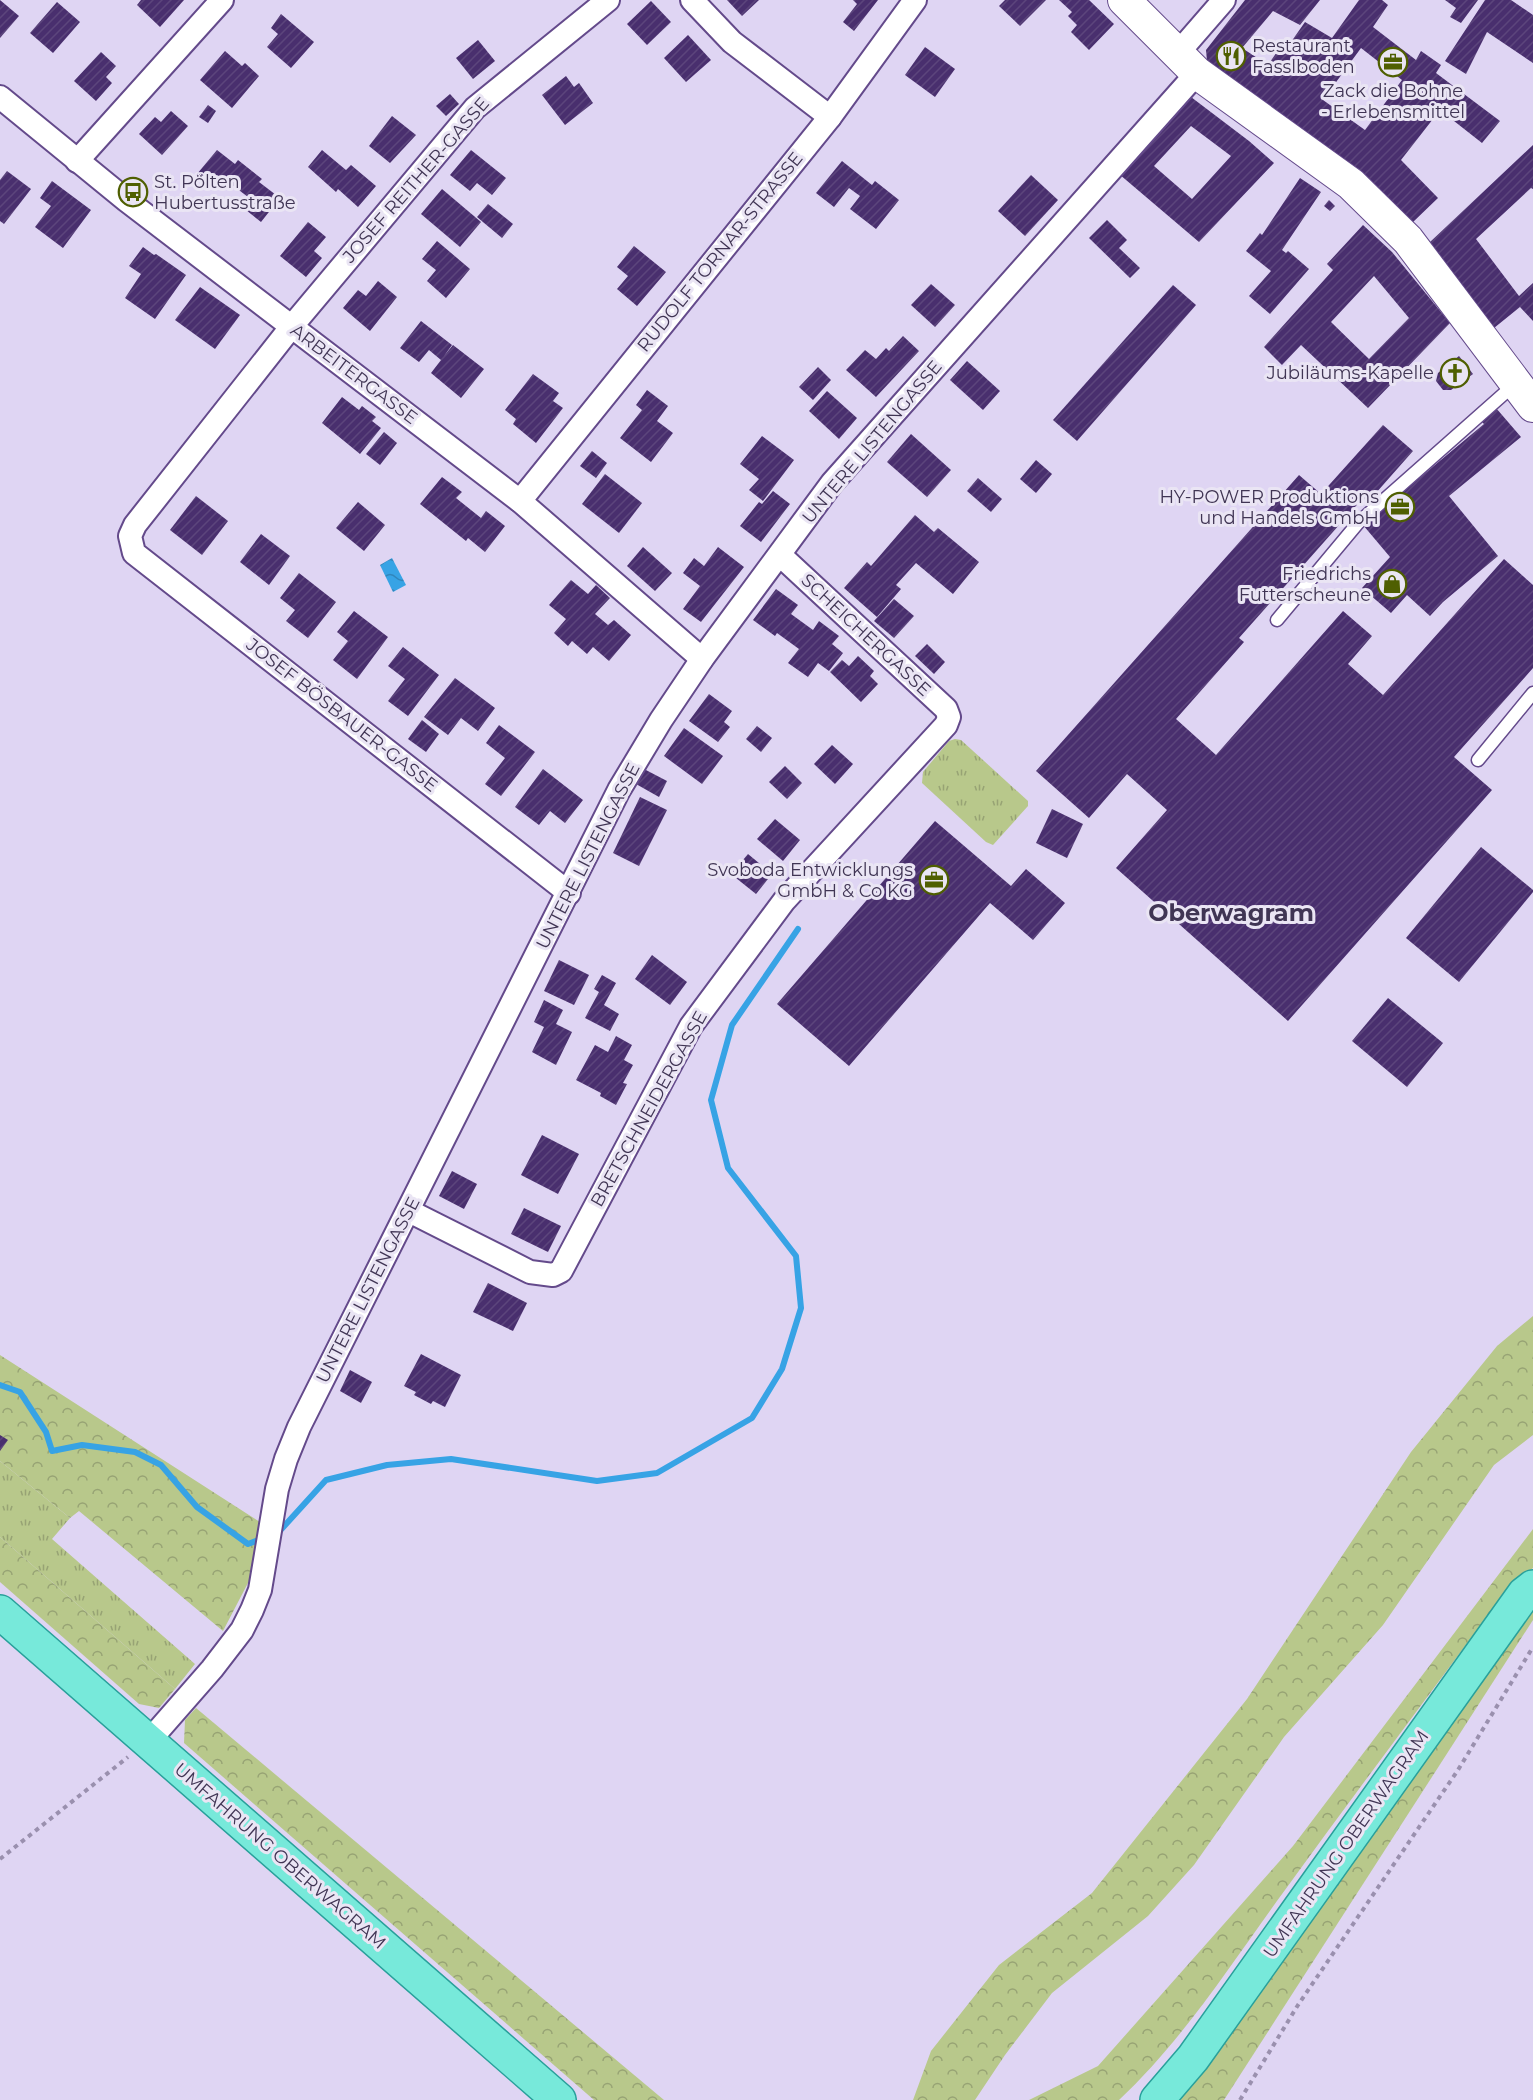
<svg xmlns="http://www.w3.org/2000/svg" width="1533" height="2100" viewBox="0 0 1533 2100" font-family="Montserrat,sans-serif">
	<defs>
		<pattern id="grass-tufts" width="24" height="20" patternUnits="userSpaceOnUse" patternTransform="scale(1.5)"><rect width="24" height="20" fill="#b8c88b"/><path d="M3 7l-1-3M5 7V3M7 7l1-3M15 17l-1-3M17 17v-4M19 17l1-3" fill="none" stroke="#97a374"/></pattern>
		<pattern id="forest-crowns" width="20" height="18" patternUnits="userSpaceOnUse" patternTransform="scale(1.5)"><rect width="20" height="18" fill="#b8c88b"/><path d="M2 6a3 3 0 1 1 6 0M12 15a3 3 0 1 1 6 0" fill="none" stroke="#97a374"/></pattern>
		<pattern id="water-waves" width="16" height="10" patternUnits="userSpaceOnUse" patternTransform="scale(1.5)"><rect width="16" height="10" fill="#37a3e5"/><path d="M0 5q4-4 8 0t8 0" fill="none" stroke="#3086bc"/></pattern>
		<pattern id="building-hatch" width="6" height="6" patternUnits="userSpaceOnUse" patternTransform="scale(1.5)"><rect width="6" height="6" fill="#492f6e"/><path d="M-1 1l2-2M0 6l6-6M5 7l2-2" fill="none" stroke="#5c457c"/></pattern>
	</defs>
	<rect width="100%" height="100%" fill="#dfd5f3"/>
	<g fill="url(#grass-tufts)">
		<polygon points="955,739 961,740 1028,801 1028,806 993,845 986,842 922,783 923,772 949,741"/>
		<polygon points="0,1461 70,1518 52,1539 195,1664 175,1689 0,1537"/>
	</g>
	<g fill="url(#forest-crowns)">
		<polygon points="1533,1316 1533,1435 1494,1465 1383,1625 1284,1737 1194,1865 1148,1916 1052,1993 1005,2055 975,2100 913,2100 931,2051 999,1965 1092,1893 1247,1699 1411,1452 1497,1346"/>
		<polygon points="0,1355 260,1522 249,1581 223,1631 79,1511 70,1518 0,1461"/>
		<path d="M 1533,1529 L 1533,1568 L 1509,1587 C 1434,1688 1359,1788 1285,1890 C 1233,1961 1184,2039 1119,2100 L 1029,2100 L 1098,2066 L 1293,1846 Z"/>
		<polygon points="0,1537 175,1689 159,1708 139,1704 0,1582"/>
		<polygon points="1533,1610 1533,1620 1224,2100 1178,2100 1518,1625"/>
		<polygon points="196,1708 664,2100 594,2100 184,1743 185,1720"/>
	</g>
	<polygon fill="url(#water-waves)" points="392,558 406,585 393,592 380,565"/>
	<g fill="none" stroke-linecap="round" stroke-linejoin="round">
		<g stroke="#37a3e5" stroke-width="6">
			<polyline points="0,1385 20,1392 46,1432 52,1451 82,1445 135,1452 161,1465 197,1507 248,1544 264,1538"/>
			<polyline points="277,1534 326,1480 387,1465 451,1459 597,1481 657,1473 752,1418 782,1369 801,1308 796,1256 728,1168 711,1100 732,1025 798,929"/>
		</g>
	</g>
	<g fill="url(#building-hatch)" fill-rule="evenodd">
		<polygon points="0,0 19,16 0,38"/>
		<polygon points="141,0 184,0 160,27 137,5"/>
		<polygon points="727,0 759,0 742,16"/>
		<polygon points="853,0 878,0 854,31 843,22 857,4"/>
		<polygon points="1005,0 1046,0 1020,26 999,6"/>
		<polygon points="1059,0 1089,0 1114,24 1089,50 1071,32 1077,25 1068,16 1072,12"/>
		<path d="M 1245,0 L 1320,0 L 1300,25 L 1273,11 L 1242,48 L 1268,65 L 1279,49 L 1284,52 L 1305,22 L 1332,38 L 1359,0 L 1382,0 L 1388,5 L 1373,27 L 1416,60 L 1421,51 L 1441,65 L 1436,73 L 1500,121 L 1482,143 L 1440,110 L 1401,160 L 1438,198 L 1412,223 L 1360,170 L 1227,79 L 1207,61 L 1206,50 ZM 1361,48 L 1402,80 L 1365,130 L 1323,100 Z"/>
		<polygon points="1445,0 1478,0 1461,23 1450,17 1456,8"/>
		<polygon points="1485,0 1511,0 1533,15 1533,63 1487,32 1466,74 1445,61"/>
		<polygon points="651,1 671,22 647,45 627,24"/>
		<polygon points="57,2 80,22 53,53 30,33"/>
		<polygon points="281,14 314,42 291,68 267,47 278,34 271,28"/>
		<polygon points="688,35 711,60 686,82 664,58"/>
		<polygon points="478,40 495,61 473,79 456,58"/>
		<polygon points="925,47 955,69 935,97 905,75"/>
		<polygon points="225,51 242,66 245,63 259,76 232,108 200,80"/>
		<polygon points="101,52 116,66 106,77 112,83 96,101 74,81"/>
		<polygon points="566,76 574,87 579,83 593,103 565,125 542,95"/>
		<polygon points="450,94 459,104 446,116 436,106"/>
		<path d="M 1191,97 L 1249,141 L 1274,163 L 1199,242 L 1119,174 ZM 1191,126 L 1231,156 L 1192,199 L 1154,166 Z"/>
		<polygon points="208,105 216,111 208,123 199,117"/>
		<polygon points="171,111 188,126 162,155 139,134 155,117 161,122"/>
		<polygon points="392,116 416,135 390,163 369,146"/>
		<polygon points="1533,145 1533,189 1531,188 1476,239 1519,296 1533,283 1533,321 1520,307 1494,328 1429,243"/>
		<polygon points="217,150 235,164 238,160 262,179 259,182 280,198 261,222 241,206 248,197 223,178 215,189 197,174"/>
		<polygon points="322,150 346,170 351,165 376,186 358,207 338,189 336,192 308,167"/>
		<polygon points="471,150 506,178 492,195 477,183 470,191 450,175"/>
		<polygon points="842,161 872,185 875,181 899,200 876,229 850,209 860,196 849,188 834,207 816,193"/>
		<polygon points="7,171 31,189 4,224 0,221 0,180"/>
		<polygon points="1031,175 1058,200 1025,236 998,211"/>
		<polygon points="1300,178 1321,192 1282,250 1286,253 1288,251 1309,269 1270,314 1249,296 1271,271 1246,251 1260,233 1262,235"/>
		<polygon points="52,181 91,210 63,248 35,227 51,206 40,198"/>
		<polygon points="442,189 481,222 460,247 421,214"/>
		<polygon points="1329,200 1335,206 1330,211 1324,206"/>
		<polygon points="488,204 513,224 502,238 477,217"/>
		<polygon points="1107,220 1127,240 1119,248 1140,268 1130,278 1089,238"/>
		<polygon points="308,222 326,237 314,251 322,258 306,277 280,256"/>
		<path d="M 1363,225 L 1392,252 L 1450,323 L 1368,408 L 1301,345 L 1282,365 L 1264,347 L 1333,270 L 1327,264 ZM 1374,276 L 1409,318 L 1369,359 L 1331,322 Z"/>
		<polygon points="437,241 470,269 446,298 427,281 436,270 422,259"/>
		<polygon points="634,246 666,272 637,306 617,289 628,276 617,267"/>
		<polygon points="143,247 154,255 156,254 186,275 155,319 125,298 141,274 129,266"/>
		<polygon points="378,281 397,297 370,331 343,308 358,290 366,296"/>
		<polygon points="931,284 955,305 935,327 911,305"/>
		<polygon points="1173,285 1196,305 1077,441 1053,420"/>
		<polygon points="200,287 240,315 215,349 175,320"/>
		<polygon points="421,321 452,345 444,356 453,345 484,369 461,398 431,373 441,360 429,350 419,362 400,348"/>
		<polygon points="903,336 919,351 876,397 846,370 865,350 876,359 886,348 889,351"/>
		<polygon points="1459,356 1473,374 1451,390 1443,390 1436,381 1438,373"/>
		<polygon points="967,361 1000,391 983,410 950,380"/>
		<polygon points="818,367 831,380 813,400 799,387"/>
		<polygon points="533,374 559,393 553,401 563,408 536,443 513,424 516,419 505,410"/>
		<polygon points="647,390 668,406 657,421 673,433 651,462 620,438 642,410 636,405"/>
		<polygon points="827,391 857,418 839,439 809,411"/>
		<polygon points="342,397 359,410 362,406 376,417 372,421 381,428 360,454 322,423"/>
		<polygon points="1496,408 1521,437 1449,496 1498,556 1443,602 1430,616 1407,595 1391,613 1362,588 1390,557 1363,525 1484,424 1481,421"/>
		<polygon points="1383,425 1413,451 1368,502 1363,498 1239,638 1244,642 1176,719 1216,755 1343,611 1372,636 1348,664 1383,695 1504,559 1533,585 1533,668 1454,757 1492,790 1288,1021 1116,868 1167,810 1127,774 1089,818 1036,771 1299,475 1321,494"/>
		<polygon points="384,432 397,443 380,465 366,454"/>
		<polygon points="911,434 951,470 927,497 887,462"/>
		<polygon points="762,436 794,460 763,501 749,490 759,479 740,464"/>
		<polygon points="592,451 607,463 596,478 580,466"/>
		<polygon points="1036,460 1052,474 1036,493 1020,479"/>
		<polygon points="605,474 642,503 619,533 582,504"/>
		<polygon points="442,477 462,492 456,498 481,518 486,511 505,526 485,552 468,538 466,541 420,504"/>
		<polygon points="978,478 1002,499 991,512 967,491"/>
		<polygon points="773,491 790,504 761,542 740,526 759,502 762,504"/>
		<polygon points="196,496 228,521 202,555 170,530"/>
		<polygon points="358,502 385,525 364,551 336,528"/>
		<polygon points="915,515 934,532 938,528 979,562 953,594 916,563 896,585 901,589 877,617 844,588 867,562 871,566"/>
		<polygon points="261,534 290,556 269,585 240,562"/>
		<polygon points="643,547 672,573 655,591 627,566"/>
		<polygon points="718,547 744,567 701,622 683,609 700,586 683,573 694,558 704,566"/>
		<polygon points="299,573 336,602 308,638 286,621 295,610 280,598"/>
		<polygon points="571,580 588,594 596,585 610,598 595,614 608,625 614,620 631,635 609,661 593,647 587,654 572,641 568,646 554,633 566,619 549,605"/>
		<polygon points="776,589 798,605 791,614 813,630 819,621 839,636 832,644 843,653 829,671 818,663 808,677 788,663 799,649 777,633 775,636 753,620"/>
		<polygon points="894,599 914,616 894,638 874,621"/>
		<polygon points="354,611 388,637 357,679 333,660 348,641 337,632"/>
		<polygon points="927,644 945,662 934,674 915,656"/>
		<polygon points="403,647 439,675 408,716 388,701 405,679 388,666"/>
		<polygon points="858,656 874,671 870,676 878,684 861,702 830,672 842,660 849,666"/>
		<polygon points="455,678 495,708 478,731 461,718 448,735 424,717"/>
		<polygon points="709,694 732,711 724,722 730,727 718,742 689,721"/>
		<polygon points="422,720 439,734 426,752 408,739"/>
		<polygon points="499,725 535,752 501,796 485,784 505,758 486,743"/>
		<polygon points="757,726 772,738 761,752 746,739"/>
		<polygon points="684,728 723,756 702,784 664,756"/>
		<polygon points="832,745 853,764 835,784 814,764"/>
		<polygon points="785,766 802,783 787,799 769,782"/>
		<polygon points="543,769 583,800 565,823 550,811 539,825 515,807"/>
		<polygon points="644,769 667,781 659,797 636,784"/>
		<polygon points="640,797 667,810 639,866 613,853"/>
		<polygon points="1052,809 1083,824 1067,858 1036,843"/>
		<polygon points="775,819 800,840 783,861 757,839"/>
		<polygon points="935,821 1011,886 1026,869 1065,903 1033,940 990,903 849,1066 777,1004"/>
		<polygon points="1481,847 1533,890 1533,892 1459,982 1406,938"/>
		<polygon points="748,854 772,874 756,894 731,874"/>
		<polygon points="652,955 687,982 670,1005 635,979"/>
		<polygon points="559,960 589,975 574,1005 544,991"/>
		<polygon points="602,975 616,983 604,1005 619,1014 610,1031 585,1018 599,992 594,989"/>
		<polygon points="1388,998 1443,1043 1407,1087 1352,1041"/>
		<polygon points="544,1000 563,1010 556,1024 572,1032 556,1065 532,1052 544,1027 534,1022"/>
		<polygon points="616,1036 632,1045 624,1060 633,1065 623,1083 627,1084 616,1105 600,1096 601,1093 576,1080 595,1045 608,1052"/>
		<polygon points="542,1135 579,1154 558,1194 521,1175"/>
		<polygon points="452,1171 477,1184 464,1209 439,1196"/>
		<polygon points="524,1208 561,1226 548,1252 511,1234"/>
		<polygon points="488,1283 527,1303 513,1331 473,1312"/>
		<polygon points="421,1354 461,1375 445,1407 433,1401 431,1404 414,1395 416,1392 404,1386"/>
		<polygon points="350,1370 372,1382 361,1403 340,1391"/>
		<polygon points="0,1435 8,1440 0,1451"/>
	</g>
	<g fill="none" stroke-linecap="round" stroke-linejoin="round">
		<g stroke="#644a8b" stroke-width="15">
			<g id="lane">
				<polyline points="1277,620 1358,523 1515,384"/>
				<polyline points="1478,760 1533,693"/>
			</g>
		</g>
		<g stroke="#644a8b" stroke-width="26">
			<g id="street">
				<polyline points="692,0 732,42 830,117"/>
				<polyline points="1178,53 1224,0"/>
				<polyline points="0,97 126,200 520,501 702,659"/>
				<polyline points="77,161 222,0"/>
				<polyline points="520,501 830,117 915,0"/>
				<polyline points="569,893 134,553 130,536 135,525 292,326 475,108 608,0"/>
				<polyline points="409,1211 530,1272 553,1275 561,1271 691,1026 784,901 946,725 949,717 946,709 780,555"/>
				<polyline points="149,1741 212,1669 242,1630 252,1610 260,1590 277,1489 286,1459 299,1427 619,790 661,720 702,659 832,483 1197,73"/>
			</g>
		</g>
		<g stroke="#644a8b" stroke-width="34">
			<polyline id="secondary" points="1124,0 1197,73 1351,184 1408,240 1533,406"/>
		</g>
		<g stroke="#29a09b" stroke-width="36">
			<g id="primary">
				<polyline points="0,1612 559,2100"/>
				<polyline points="1157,2100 1193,2058 1489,1643 1524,1594 1533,1587"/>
			</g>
		</g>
		<g stroke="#9a90ae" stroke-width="4" stroke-dasharray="4.5 4.5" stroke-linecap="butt">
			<polyline points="0,1859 128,1757"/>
			<polyline points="1240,2100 1298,2005 1458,1770 1533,1647"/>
		</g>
		<use href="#lane" stroke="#fff" stroke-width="12"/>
		<use href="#street" stroke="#fff" stroke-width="22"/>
		<use href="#secondary" stroke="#fff" stroke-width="32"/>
		<use href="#primary" stroke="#77e9da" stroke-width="33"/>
	</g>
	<defs>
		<g id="restaurant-ring" transform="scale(1.5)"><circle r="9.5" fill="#eae5f4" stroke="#4f5f01" stroke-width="1.5"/><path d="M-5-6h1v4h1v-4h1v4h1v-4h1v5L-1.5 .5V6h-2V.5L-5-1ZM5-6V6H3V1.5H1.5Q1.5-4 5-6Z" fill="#4f5f01"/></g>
		<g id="office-ring" transform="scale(1.5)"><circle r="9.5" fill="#eae5f4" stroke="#4f5f01" stroke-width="1.5"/><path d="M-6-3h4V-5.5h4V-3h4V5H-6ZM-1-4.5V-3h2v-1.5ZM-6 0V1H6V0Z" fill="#4f5f01"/></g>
		<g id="bus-ring" transform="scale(1.5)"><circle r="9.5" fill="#eae5f4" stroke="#4f5f01" stroke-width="1.5"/><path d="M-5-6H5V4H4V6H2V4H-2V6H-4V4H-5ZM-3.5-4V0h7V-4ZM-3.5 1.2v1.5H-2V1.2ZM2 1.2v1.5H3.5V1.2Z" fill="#4f5f01"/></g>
		<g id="church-ring" transform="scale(1.5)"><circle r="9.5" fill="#eae5f4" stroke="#4f5f01" stroke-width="1.5"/><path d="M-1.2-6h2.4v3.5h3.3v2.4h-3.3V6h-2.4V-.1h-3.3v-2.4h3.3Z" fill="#4f5f01"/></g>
		<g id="shop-ring" transform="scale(1.5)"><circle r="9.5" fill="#eae5f4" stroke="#4f5f01" stroke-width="1.5"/><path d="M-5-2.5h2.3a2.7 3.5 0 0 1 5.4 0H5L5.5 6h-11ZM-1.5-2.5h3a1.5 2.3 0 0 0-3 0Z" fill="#4f5f01"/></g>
	</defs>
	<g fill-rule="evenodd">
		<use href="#restaurant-ring" x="1231" y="56"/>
		<use href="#office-ring" x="1393" y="62"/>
		<use href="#bus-ring" x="133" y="192"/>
		<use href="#church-ring" x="1455" y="373"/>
		<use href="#office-ring" x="1400" y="507"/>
		<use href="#shop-ring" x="1392" y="584"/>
		<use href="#office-ring" x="934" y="880"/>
	</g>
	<g text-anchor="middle" stroke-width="6" stroke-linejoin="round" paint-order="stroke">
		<g font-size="18" fill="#403554" stroke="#eae5f4" text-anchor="end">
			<text x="1252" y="52" text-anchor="start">Restaurant<tspan x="1252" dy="21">Fasslboden</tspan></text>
			<text x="1393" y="97" text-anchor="middle">Zack die Bohne<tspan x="1393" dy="21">- Erlebensmittel</tspan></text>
			<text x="154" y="188" text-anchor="start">St. Pölten<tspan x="154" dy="21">Hubertusstraße</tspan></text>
			<text x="1434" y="379">Jubiläums-Kapelle</text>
			<text x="1379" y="503">HY-POWER Produktions<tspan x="1379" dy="21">und Handels GmbH</tspan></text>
			<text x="1371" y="580">Friedrichs<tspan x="1371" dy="21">Futterscheune</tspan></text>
			<text x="913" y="876">Svoboda Entwicklungs<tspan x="913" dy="21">GmbH &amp; Co KG</tspan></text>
		</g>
		<g font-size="18" fill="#403554" stroke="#eae5f4">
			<text transform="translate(416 180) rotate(-49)" y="6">JOSEF REITHER-GASSE</text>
			<text transform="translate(720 252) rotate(-51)" y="6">RUDOLF TORNAR-STRASSE</text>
			<text transform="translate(354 374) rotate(37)" y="6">ARBEITERGASSE</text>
			<text transform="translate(872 442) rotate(-50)" y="6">UNTERE LISTENGASSE</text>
			<text transform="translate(866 635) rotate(43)" y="6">SCHEICHERGASSE</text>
			<text transform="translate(342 715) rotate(38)" y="6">JOSEF BÖSBAUER-GASSE</text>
			<text transform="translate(588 856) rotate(-63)" y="6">UNTERE LISTENGASSE</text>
			<text transform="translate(649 1109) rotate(-61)" y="6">BRETSCHNEIDERGASSE</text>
			<text transform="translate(368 1290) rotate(-63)" y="6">UNTERE LISTENGASSE</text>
			<text transform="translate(1346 1844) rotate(-55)" y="6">UMFAHRUNG OBERWAGRAM</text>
			<text transform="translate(280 1856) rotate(41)" y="6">UMFAHRUNG OBERWAGRAM</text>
		</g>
		<g font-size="24" font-weight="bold" fill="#403554" stroke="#eae5f4">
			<text x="1231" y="921">Oberwagram</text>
		</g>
	</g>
</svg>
